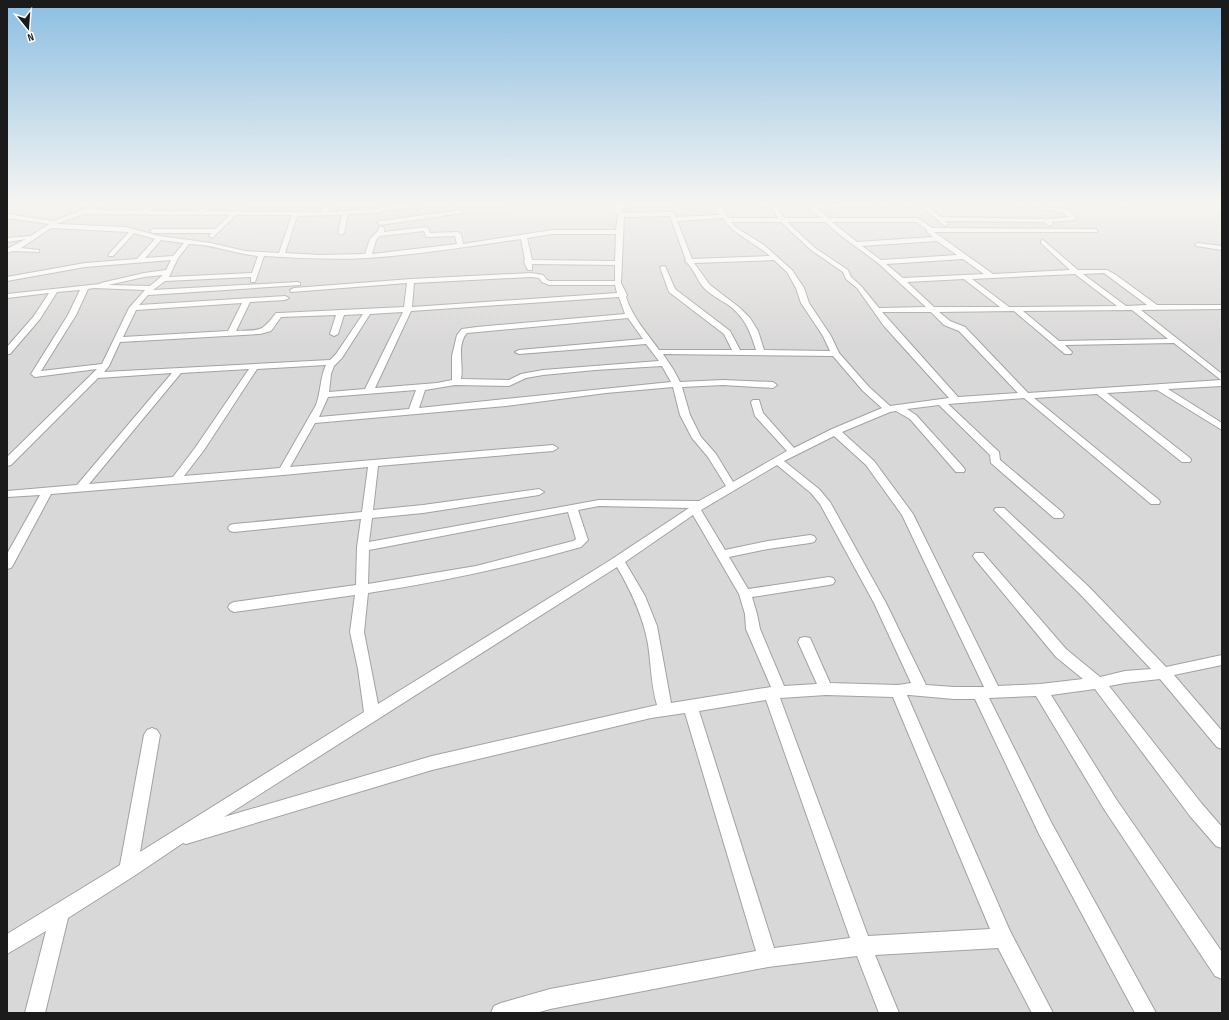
<svg xmlns="http://www.w3.org/2000/svg" width="1229" height="1020" viewBox="0 0 1229 1020" font-family="'Sofia Sans Condensed',sans-serif">
	<rect width="100%" height="100%" fill="#ece8e1"/>
	<rect fill="#d9d8d8" x="7" y="202" width="1215" height="811"/>
	<g fill="none" stroke-linecap="round" stroke-linejoin="round">
		<g stroke="#a2a2a2" stroke-width="2">
			<g id="street">
				<path d="M 103,202 L 111,202 L 92,210 L 140,211 L 157,202 L 164,202 L 148,211 L 197,211 L 212,202 L 219,202 L 205,211 L 321,212 L 326,202 L 332,202 L 327,212 L 378,209 L 381,207 L 443,202 L 453,203 L 450,205 L 383,210 L 381,213 L 348,214 L 344,233 L 341,235 L 338,233 L 342,215 L 297,216 L 285,253 L 320,255 L 365,254 L 370,239 L 378,231 L 379,227 L 381,226 L 384,228 L 384,232 L 426,227 L 428,228 L 430,233 L 458,232 L 461,234 L 463,244 L 552,230 L 616,230 L 618,215 L 610,202 L 616,202 L 618,205 L 693,202 L 690,204 L 620,208 L 623,213 L 672,212 L 674,213 L 676,217 L 720,215 L 711,202 L 717,202 L 729,218 L 778,218 L 767,202 L 773,202 L 784,218 L 821,218 L 803,202 L 809,202 L 813,205 L 913,202 L 910,204 L 817,208 L 828,218 L 918,218 L 932,228 L 1095,229 L 1098,231 L 1097,232 L 934,232 L 993,274 L 1070,270 L 1041,243 L 1041,241 L 1043,240 L 1078,270 L 1107,270 L 1116,275 L 1157,305 L 1222,305 L 1222,309 L 1141,310 L 1222,374 L 1222,386 L 1168,389 L 1222,423 L 1222,430 L 1157,390 L 1107,393 L 1190,458 L 1191,460 L 1190,462 L 1182,462 L 1097,394 L 1034,398 L 1159,500 L 1160,502 L 1159,504 L 1151,504 L 1024,398 L 948,404 L 999,452 L 1000,460 L 1062,512 L 1064,515 L 1062,518 L 1054,518 L 991,463 L 990,455 L 939,405 L 907,409 L 916,415 L 964,468 L 965,470 L 964,472 L 956,472 L 910,419 L 896,411 L 890,412 L 842,432 L 874,461 L 913,514 L 998,686 L 1040,684 L 1083,679 L 1056,657 L 975,559 L 973,556 L 975,553 L 983,553 L 1066,649 L 1100,677 L 1125,671 L 1151,669 L 1079,593 L 996,512 L 994,510 L 996,508 L 1004,508 L 1088,586 L 1166,667 L 1222,655 L 1222,665 L 1174,675 L 1222,731 L 1222,749 L 1217,747 L 1160,679 L 1125,683 L 1109,686 L 1202,804 L 1222,827 L 1222,848 L 1216,846 L 1190,816 L 1095,689 L 1051,695 L 1116,799 L 1222,952 L 1222,979 L 1215,976 L 1104,809 L 1036,696 L 989,698 L 1051,822 L 1156,1013 L 1135,1013 L 1039,834 L 975,699 L 954,699 L 909,695 L 907,695 L 1010,931 L 1053,1013 L 1032,1013 L 998,948 L 875,955 L 899,1013 L 879,1013 L 857,956 L 768,967 L 550,1009 L 536,1013 L 491,1013 L 494,1006 L 501,1003 L 550,989 L 756,951 L 685,713 L 651,718 L 432,770 L 186,844 L 183,843 L 134,876 L 68,918 L 45,1013 L 25,1013 L 46,931 L 7,954 L 7,934 L 120,865 L 144,735 L 147,730 L 152,728 L 157,730 L 160,735 L 140,852 L 364,712 L 358,669 L 350,632 L 355,595 L 234,612 L 230,610 L 228,607 L 230,604 L 234,602 L 356,585 L 357,547 L 361,519 L 234,532 L 230,531 L 228,528 L 230,525 L 234,524 L 362,512 L 368,467 L 283,475 L 51,494 L 13,565 L 11,568 L 7,569 L 7,554 L 40,495 L 7,497 L 7,491 L 77,485 L 172,373 L 98,378 L 11,465 L 7,466 L 7,457 L 97,369 L 35,377 L 31,374 L 68,315 L 80,290 L 57,292 L 40,319 L 10,354 L 7,354 L 7,347 L 34,316 L 49,293 L 7,298 L 7,294 L 100,284 L 101,283 L 144,273 L 166,270 L 171,260 L 85,267 L 7,281 L 7,277 L 85,263 L 137,259 L 155,239 L 134,233 L 113,256 L 109,256 L 109,254 L 129,232 L 51,228 L 21,248 L 39,250 L 39,252 L 13,251 L 7,253 L 7,249 L 26,239 L 7,242 L 7,238 L 31,236 L 49,224 L 7,218 L 7,214 L 53,221 ZM 83,214 L 230,215 L 215,229 L 153,229 L 150,231 L 153,233 L 212,233 L 209,236 L 212,238 L 236,215 L 292,215 L 279,253 L 245,251 L 211,243 L 159,236 L 126,227 L 56,224 ZM 670,216 L 686,260 L 685,261 C 693,267 697,280 704,288 C 711,295 719,299 727,304 C 744,316 750,330 756,350 L 740,350 L 730,331 L 675,289 L 665,266 L 660,267 L 669,292 L 724,334 L 732,350 L 659,350 C 647,333 632,317 626,297 L 627,295 L 621,283 L 624,217 ZM 723,218 C 734,235 754,242 770,256 L 692,259 L 677,221 ZM 731,222 L 781,222 L 811,250 L 843,272 L 846,279 L 857,288 L 884,326 L 949,398 L 890,406 L 869,387 L 839,353 L 831,336 L 809,303 L 804,288 L 792,270 L 764,245 L 735,227 ZM 787,222 L 825,222 L 840,235 L 878,263 L 926,307 L 879,308 L 861,286 L 851,277 L 848,270 L 815,248 ZM 832,222 L 917,222 L 927,230 L 927,232 L 933,237 L 857,242 ZM 424,231 L 426,236 L 428,237 L 455,236 L 457,244 L 372,254 L 376,240 L 380,236 ZM 552,234 L 616,234 L 615,261 L 532,260 L 527,238 ZM 521,239 L 525,260 L 524,262 L 528,270 L 532,270 L 532,264 L 615,265 L 615,281 L 550,281 L 547,280 L 543,275 L 531,273 L 411,279 L 294,288 L 290,290 L 291,292 L 407,283 L 404,307 L 279,313 L 276,313 C 261,333 260,330 236,331 L 250,302 L 285,300 L 289,298 L 285,296 L 139,305 L 148,295 L 300,285 L 300,283 L 298,282 L 153,290 L 165,281 L 251,277 L 251,282 L 255,282 L 264,256 C 297,258 332,260 367,258 C 418,255 470,246 521,239 ZM 161,240 L 184,243 L 173,256 L 145,258 ZM 937,241 L 957,255 L 881,260 L 862,246 ZM 189,244 C 212,244 235,254 258,256 L 252,273 L 169,277 L 178,258 ZM 963,259 L 984,274 L 903,278 L 886,264 ZM 774,260 L 787,272 L 796,288 L 801,303 L 823,336 L 830,351 L 764,350 L 758,331 L 750,318 L 740,308 L 710,285 L 694,263 ZM 1104,273 L 1147,305 L 1126,306 L 1083,274 ZM 1075,274 L 1117,306 L 1009,307 L 972,279 ZM 163,275 L 150,286 L 108,285 L 144,277 ZM 531,277 L 539,278 L 542,282 L 549,285 L 615,285 L 617,293 L 412,307 L 414,283 ZM 964,279 L 1000,307 L 934,307 L 907,282 ZM 94,288 L 145,290 L 129,308 L 102,364 L 41,371 L 76,315 L 88,289 ZM 619,297 L 625,314 L 477,327 L 462,329 L 457,335 L 452,356 L 452,380 L 437,383 L 375,388 L 411,311 ZM 242,303 L 228,331 L 123,337 L 136,310 ZM 1132,310 L 1168,339 L 1059,341 L 1023,311 ZM 1014,311 L 1065,354 L 1071,354 L 1072,352 L 1065,345 L 1174,343 L 1221,380 L 1028,393 L 965,327 L 950,321 L 939,312 ZM 403,312 L 365,389 L 329,392 L 331,374 L 334,366 L 342,358 L 370,314 ZM 882,312 L 931,312 L 944,325 L 959,331 L 1018,393 L 958,397 ZM 363,314 L 336,354 L 330,360 L 104,372 L 109,366 L 120,342 L 260,334 L 271,331 L 281,317 L 336,315 L 330,334 L 334,336 L 338,334 L 344,315 ZM 628,318 L 643,339 L 519,350 L 515,352 L 519,354 L 646,344 L 659,361 L 543,370 L 521,374 L 509,380 L 461,379 C 464,365 456,345 467,333 ZM 663,354 L 833,356 L 863,391 L 882,408 L 832,429 L 794,448 L 763,413 L 759,400 L 753,400 L 751,402 L 755,416 L 787,451 L 733,482 L 716,454 L 701,437 L 690,415 L 682,387 L 723,385 L 773,388 L 777,385 L 773,382 L 723,380 L 680,382 L 673,369 ZM 326,365 C 320,377 321,392 316,405 L 280,468 L 184,476 L 204,450 L 257,369 ZM 662,366 L 671,382 L 419,408 L 425,390 L 455,385 L 509,386 L 526,378 L 543,375 L 595,370 ZM 249,369 L 195,448 L 173,477 L 89,484 L 181,373 ZM 673,387 L 680,415 L 692,438 L 708,457 L 726,486 L 699,501 L 599,500 L 369,542 L 372,518 L 423,513 L 539,495 L 544,492 L 539,489 L 423,505 L 373,510 L 378,466 L 553,451 L 558,448 L 553,445 L 290,467 L 315,423 L 506,406 L 606,393 ZM 416,390 L 409,409 L 319,417 L 328,397 ZM 834,436 L 866,465 L 902,515 L 984,687 L 954,687 L 926,685 L 886,603 L 830,502 L 819,489 L 784,461 ZM 777,465 L 811,493 L 820,504 L 874,603 L 911,683 L 898,685 L 830,683 L 810,638 L 805,637 L 800,638 L 798,642 L 817,684 L 784,686 L 760,629 L 757,614 L 752,597 L 829,585 L 833,584 L 835,581 L 833,578 L 829,577 L 748,589 L 729,557 L 768,549 L 810,543 L 814,542 L 816,539 L 814,536 L 810,535 L 768,541 L 725,550 L 701,510 ZM 599,506 L 689,508 L 609,561 L 378,704 L 364,632 L 368,593 C 440,582 511,567 581,547 L 588,540 L 578,510 ZM 568,512 L 576,539 L 573,541 L 476,566 L 368,584 L 369,550 ZM 693,515 L 739,594 L 745,614 L 746,629 L 771,687 L 671,703 L 657,626 L 645,596 L 625,562 ZM 617,567 C 631,591 643,616 648,644 C 651,664 651,685 657,705 L 432,756 L 224,817 ZM 826,695 L 893,697 L 990,929 L 868,936 L 780,698 ZM 766,700 L 850,938 L 774,948 L 699,711 Z"/>
				<polygon points="225,202 279,202 276,204 228,204"/>
				<path d="M 916,202 L 922,202 L 941,217 L 1049,219 L 1069,217 C 1056,206 1047,216 1032,202 C 1041,202 1041,206 1047,207 C 1062,211 1064,204 1077,218 L 1074,220 L 1051,222 L 1053,224 L 1050,226 L 1044,222 L 945,221 L 948,224 L 945,226 Z"/>
				<polygon points="1130,202 1222,202 1222,204 1128,205 1127,204"/>
				<polygon points="460,210 462,211 462,213 380,225 377,223 380,221"/>
				<polygon points="1198,243 1222,246 1222,250 1196,246 1195,245"/>
			</g>
		</g>
		<use href="#street" fill="#fff" fill-rule="evenodd"/>
	</g>
	<linearGradient id="sky" x2="0" y2="1"><stop stop-color="#8cbee2"/><stop offset="0.59" stop-color="#f6f5f2"/><stop offset="1" stop-color="#f6f5f2" stop-opacity="0"/></linearGradient>
	<rect width="1229" height="345" fill="url(#sky)"/>
	<rect width="1229" height="1020" fill="none" stroke="#1b1b1b" stroke-width="16"/>
	<g transform="translate(28 28) rotate(163)" stroke="#ffffff" stroke-width="3" paint-order="stroke">
	<path d="M0-3L7 15L0 10L-7 15Z" fill="#1b1b1b"/>
	<text y="-6" font-size="11" font-weight="bold" text-anchor="middle" fill="#1b1b1b">N</text>
	</g>
</svg>
